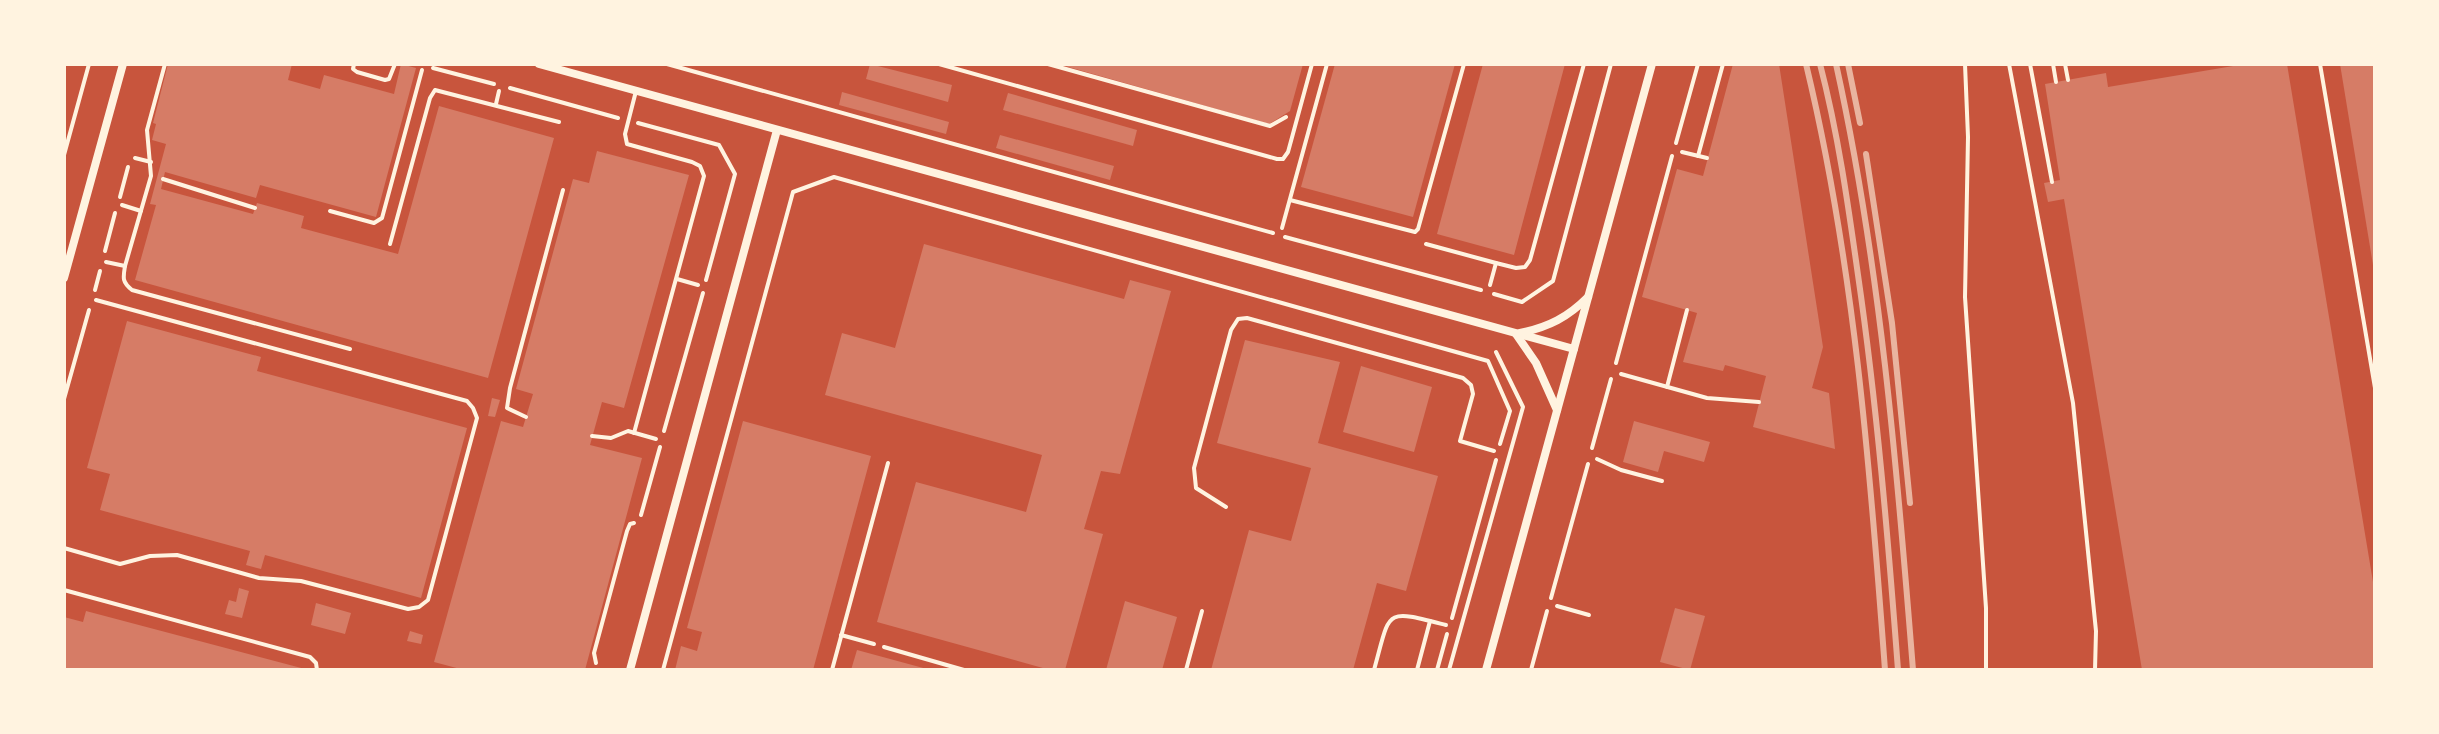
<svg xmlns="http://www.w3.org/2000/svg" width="2439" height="734" viewBox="0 0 2439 734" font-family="'Open Sans',sans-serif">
	<rect width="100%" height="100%" fill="#c8553d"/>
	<g fill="#d67c66">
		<polygon points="168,64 292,64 288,80 320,89 324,75 394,94 401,64 416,68 376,217 260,185 256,198 165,172 161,189 253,214 257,203 304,216 301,228 398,254 439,106 554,138 488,378 135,280 156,205 150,204 166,144 152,140 156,124 153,123"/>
		<polygon points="870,64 952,85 948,102 866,79"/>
		<polygon points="1058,64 1303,64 1290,111 1269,124"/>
		<polygon points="1335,64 1455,64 1413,217 1301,187"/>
		<polygon points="1483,64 1565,64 1514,255 1437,234"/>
		<polygon points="1733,64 1779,64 1823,347 1812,388 1829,393 1835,449 1753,427 1766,376 1725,365 1723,371 1683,362 1697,313 1642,297 1677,169 1703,176"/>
		<polygon points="2245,64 2287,64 2375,594 2375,670 2142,670 2064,199 2048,202 2044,183 2060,180 2045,84 2106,73 2108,87"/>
		<polygon points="2340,64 2375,64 2375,265 2373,265"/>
		<polygon points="842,92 949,122 946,134 839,105"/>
		<polygon points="1008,93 1137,130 1133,146 1003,110"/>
		<polygon points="1000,135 1114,166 1110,180 996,148"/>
		<polygon points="597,151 689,175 624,408 602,402 590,445 642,458 585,670 464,670 434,662 501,421 523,427 533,394 516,389 573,179 589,183"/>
		<polygon points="924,244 1124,299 1130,280 1171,291 1120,474 1101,471 1084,529 1103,534 1065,670 1050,670 877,622 916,482 1026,512 1042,455 825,395 842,333 895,348"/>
		<polygon points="127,321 261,357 257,371 467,428 421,598 265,555 261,569 246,565 250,551 100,510 110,474 87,468"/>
		<polygon points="1245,340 1340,362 1318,443 1438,476 1406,591 1377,583 1353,670 1211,670 1249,530 1291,541 1311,468 1217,443"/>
		<polygon points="1361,366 1432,387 1414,452 1343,432"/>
		<polygon points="492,398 500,400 495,417 488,416"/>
		<polygon points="743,421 871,456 813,670 675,670 681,646 697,651 702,632 687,628"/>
		<polygon points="1634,421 1710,442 1704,462 1664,451 1658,472 1623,462"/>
		<polygon points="239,588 249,591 242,618 225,614 229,600 236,602"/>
		<polygon points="1125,601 1177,617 1162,670 1106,670"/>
		<polygon points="316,603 351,613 345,634 311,625"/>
		<polygon points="1675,608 1705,616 1690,670 1660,662"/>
		<polygon points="86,611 305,669 305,670 64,670 64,617 83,622"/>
		<polygon points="410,631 423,635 421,644 407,641"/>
		<polygon points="857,650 927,669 926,670 851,670"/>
	</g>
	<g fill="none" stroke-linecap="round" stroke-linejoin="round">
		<g stroke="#fff3e0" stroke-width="4">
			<polyline points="667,64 1273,233"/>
			<polyline points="1048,64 1270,126 1286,117"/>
			<polyline points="1965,64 1968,137 1965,297 1986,608 1986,670"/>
			<polyline points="433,68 494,84"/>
			<polyline points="510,88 618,118"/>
			<polyline points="638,123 719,145 735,174 706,280"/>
			<polyline points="1676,143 1698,64"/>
			<polyline points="64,155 89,64"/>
			<polyline points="120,197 128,167"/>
			<polyline points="1285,237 1481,290"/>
			<polyline points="105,251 115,213"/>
			<polyline points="95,290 100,271"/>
			<polyline points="1494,294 1522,302 1553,281 1611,64"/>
			<polyline points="1616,363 1672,156"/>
			<polyline points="64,399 89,310"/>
			<polyline points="664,431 703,293"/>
			<polyline points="1592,448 1611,379"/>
			<polyline points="641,515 660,447"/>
			<polyline points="1551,598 1588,464"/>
			<polyline points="1452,618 1496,460"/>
			<polyline points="884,647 964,670"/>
			<polyline points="663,670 793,192 834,177 1488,361 1510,411 1500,444"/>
			<polyline points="1437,670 1447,634"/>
			<polyline points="1449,670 1523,407 1496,352"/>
			<polyline points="1531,670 1547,611"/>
		</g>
		<g stroke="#fff3e0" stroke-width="4">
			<path d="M 165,64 L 147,130 L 151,176 L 125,266 C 123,278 122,282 132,290 L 350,349"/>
			<polyline points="354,64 353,69 357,72 385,80 389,79 395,64"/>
			<polyline points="939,64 1277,159 1283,159 1288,152 1312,64"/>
			<polyline points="2009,64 2073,403 2096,631 2095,670"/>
			<polyline points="2030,64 2052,182"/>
			<polyline points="2053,64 2056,82"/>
			<polyline points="2065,64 2068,80"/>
			<polyline points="2320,64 2375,388"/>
			<polyline points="496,104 499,91"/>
			<polyline points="1682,152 1707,158"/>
			<polyline points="1698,156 1723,64"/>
			<polyline points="135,158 151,162"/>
			<polyline points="163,179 255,208"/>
			<polyline points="1290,200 1415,232 1418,229 1464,64"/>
			<polyline points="122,205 141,211"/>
			<polyline points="330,211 374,223 382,218 422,70"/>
			<polyline points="1282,228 1327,64"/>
			<polyline points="390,244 430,98 435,90 559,122"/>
			<polyline points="1426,244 1496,263"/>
			<polyline points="106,262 125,266"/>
			<polyline points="677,279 698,285"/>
			<polyline points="1490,285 1496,263 1516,268 1525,267 1530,260 1584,64"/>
			<polyline points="1621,374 1707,398 1759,402"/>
			<polyline points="1667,387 1687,310"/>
			<polyline points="526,417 507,408 510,388 563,190"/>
			<polyline points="634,433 704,176 700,166 692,162 627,144 625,134 636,91"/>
			<polyline points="592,436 611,438 628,431 656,439"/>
			<polyline points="1597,459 1621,470 1662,481"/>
			<polyline points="1226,507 1196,488 1194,468 1231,330 1238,319 1247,318 1463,378 1471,385 1473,394 1460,441 1494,451"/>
			<polyline points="64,548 120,564 150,556 177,555 259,578 301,581 408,609 419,607 428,600 477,418 473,408 467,401 96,300"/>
			<polyline points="64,590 310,657 316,663 317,670"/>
			<polyline points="1557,606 1589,615"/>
			<polyline points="841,635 874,644"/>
			<polyline points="596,663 594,653 627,531 630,524 634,523"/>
			<polyline points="832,670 888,463"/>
			<polyline points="1186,670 1202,611"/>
			<path d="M 1374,670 C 1391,609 1383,609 1446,625"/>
			<polyline points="1417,670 1430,621"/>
		</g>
		<g stroke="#fff3e0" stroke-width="8">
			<polyline points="539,64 1574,349"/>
			<polyline points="64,278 123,64"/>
			<path d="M 1520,333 C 1549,327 1568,317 1588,297"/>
			<polyline points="1516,334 1536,363 1557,410"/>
			<polyline points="630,670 777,130"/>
			<polyline points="1486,670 1652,64"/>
		</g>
		<g stroke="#e9b49f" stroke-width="6">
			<path d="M 1806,64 C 1854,263 1870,467 1885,670"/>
			<path d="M 1820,64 C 1838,133 1848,204 1858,275 C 1877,406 1888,538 1898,670"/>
			<path d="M 1836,64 C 1880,263 1897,467 1913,670"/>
			<polyline points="1848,64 1860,123"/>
			<polyline points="1866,154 1892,323 1910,503"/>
		</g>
	</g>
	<rect width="2439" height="734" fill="none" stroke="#fff3e0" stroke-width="132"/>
</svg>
